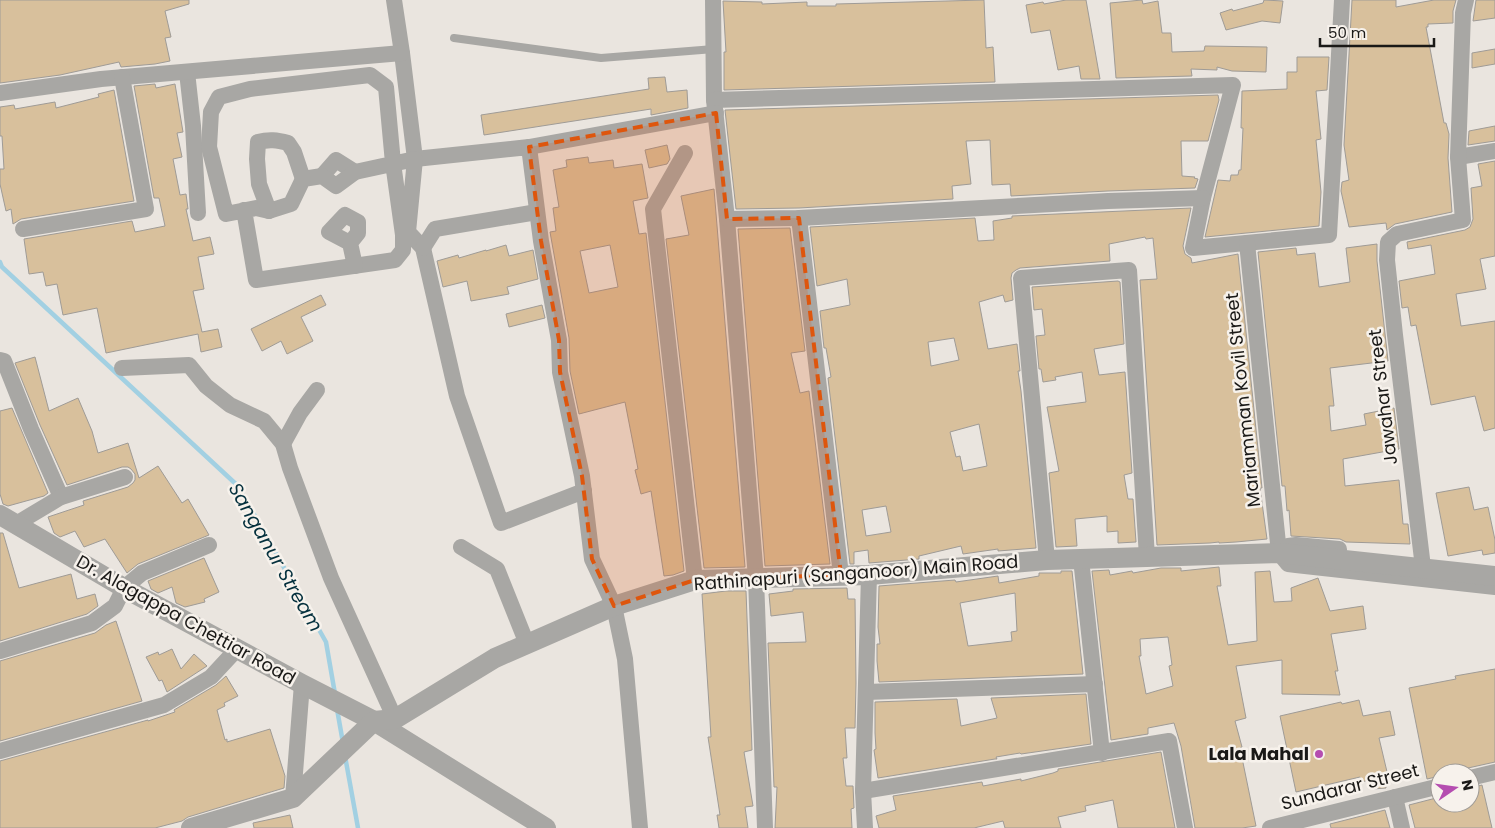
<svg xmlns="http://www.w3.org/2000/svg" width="1495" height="828" viewBox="0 0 1495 828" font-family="Poppins,sans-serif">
	<rect width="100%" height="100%" fill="#eae5df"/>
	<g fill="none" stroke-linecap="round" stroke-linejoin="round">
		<g stroke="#a2d0e2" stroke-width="4.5">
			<polyline points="0,262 2,267 238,486 326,642 335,694"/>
			<polyline points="337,709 343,743"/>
			<polyline points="345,756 358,828"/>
		</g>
	</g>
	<g fill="#d8c09c" stroke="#9f9b96" fill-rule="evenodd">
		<polygon points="0,0 189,0 189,4 165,11 171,37 165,38 170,61 155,64 121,67 119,62 60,75 0,83"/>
		<polygon points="984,0 986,48 993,47 995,82 724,90 724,52 726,52 723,1 762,2 762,4 807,2 807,6 836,6 836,4"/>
		<polygon points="1066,0 1086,0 1100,79 1081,79 1079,66 1058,70 1050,30 1031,33 1026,5 1043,2 1044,4"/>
		<polygon points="1142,0 1143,4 1158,1 1162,33 1171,33 1172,52 1204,51 1205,46 1267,47 1266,72 1232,71 1217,67 1217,70 1191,69 1192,76 1116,78 1110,3"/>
		<polygon points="1264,0 1283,1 1280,23 1262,21 1226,30 1220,13 1232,9 1233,11 1263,3"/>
		<polygon points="1352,0 1396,0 1396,7 1434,0 1456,0 1453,11 1453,23 1428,24 1428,27 1426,27 1444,123 1446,123 1449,134 1448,158 1452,212 1395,224 1387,230 1386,223 1349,227 1341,191 1342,182 1349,180 1344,145"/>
		<polygon points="1476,0 1495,0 1495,18 1473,21"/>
		<polygon points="1495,49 1495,64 1472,68 1472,53"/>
		<polygon points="1297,57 1329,57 1327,90 1316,91 1321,139 1316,140 1321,192 1319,226 1205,237 1218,180 1230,181 1231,175 1238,175 1239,170 1241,170 1243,128 1241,128 1242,91 1287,89 1287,72 1297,72"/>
		<polygon points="665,77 667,92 687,90 688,108 651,115 651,109 484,135 481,115 649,89 648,78"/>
		<polygon points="155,84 156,88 175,84 183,132 177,133 182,157 173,159 180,195 186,194 188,209 186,209 193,241 210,237 214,254 198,257 204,289 193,291 202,332 218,329 222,347 201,352 198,334 106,353 97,308 63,315 57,284 46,286 43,272 29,274 24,239 132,221 135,232 165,226 159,198 154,198 134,86"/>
		<polygon points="114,90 134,201 21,219 13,224 11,209 6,211 0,184 0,169 4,169 2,136 0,136 0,107 14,105 15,109 55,102 56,108 99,97 98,94"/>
		<polygon points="1218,95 1219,100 1208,141 1181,141 1182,176 1195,177 1194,178 1198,179 1195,188 1108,191 1011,196 1010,184 992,185 990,140 966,141 971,184 952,186 953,199 799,208 736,209 725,110"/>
		<polygon points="1495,126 1495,141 1468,145 1469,131"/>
		<polygon points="667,145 670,159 667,164 649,168 645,150"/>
		<path d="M 588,157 L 589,163 L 613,160 L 614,168 L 642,164 L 648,198 L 633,201 L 639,234 L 646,233 L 684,571 L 673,575 L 664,576 L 651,491 L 641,494 L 635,470 L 638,469 L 625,402 L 579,414 L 570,371 L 569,338 L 550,232 L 556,231 L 553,208 L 559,207 L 553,170 L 567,167 L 566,160 ZM 610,245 L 618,287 L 589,293 L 580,251 Z"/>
		<polygon points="1495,161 1495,256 1480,259 1486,289 1456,294 1461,326 1495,321 1495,428 1484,431 1475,396 1431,405 1416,325 1411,326 1408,307 1402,308 1399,281 1435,274 1431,245 1408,249 1407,242 1465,230 1470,227 1473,219 1471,188 1482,186 1478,164"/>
		<polygon points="714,189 745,567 704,568 666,239 689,235 681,196"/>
		<path d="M 1191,208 L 1183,246 L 1185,254 L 1191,258 L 1192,263 L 1238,254 L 1262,488 L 1260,488 L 1267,539 L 1236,542 L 1219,543 L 1219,542 L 1210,543 L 1157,545 L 1140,280 L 1157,279 L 1153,238 L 1146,239 L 1145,237 L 1109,244 L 1110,261 L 1020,268 L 1016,270 L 1012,273 L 1011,278 L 1013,300 L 1005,302 L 1003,295 L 979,302 L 988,349 L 1017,344 L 1020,371 L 1018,371 L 1021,391 L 1036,548 L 998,551 L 998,549 L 963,554 L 961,546 L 919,556 L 919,559 L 869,563 L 868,550 L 854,552 L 854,564 L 850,564 L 828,378 L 831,377 L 826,348 L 824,348 L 820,311 L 850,305 L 847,279 L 817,286 L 810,227 L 975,218 L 978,241 L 994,240 L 993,221 L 1012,218 L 1012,216 ZM 954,338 L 959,360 L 931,366 L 928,342 ZM 979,424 L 987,466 L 963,471 L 960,456 L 956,457 L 950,432 ZM 886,506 L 891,532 L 866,536 L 862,510 Z"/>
		<polygon points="790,228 805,351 791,353 800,393 809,391 830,564 765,566 738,229"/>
		<polygon points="1377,244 1377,261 1388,361 1330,368 1334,406 1329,406 1331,431 1366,425 1364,414 1394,408 1399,449 1343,459 1345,486 1399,480 1403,524 1408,524 1410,544 1346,542 1340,539 1291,536 1289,510 1287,511 1285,486 1282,486 1258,252 1296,248 1297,255 1315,253 1319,287 1350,282 1346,248"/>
		<polygon points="506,245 509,256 533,250 538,279 507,287 509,294 471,301 467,281 443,287 437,261 458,255 459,258 486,250 486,251"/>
		<polygon points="1118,281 1120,282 1124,344 1094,349 1099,375 1125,372 1132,473 1124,475 1128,499 1133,499 1136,542 1118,543 1118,531 1107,532 1107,516 1075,519 1077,546 1056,547 1049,473 1059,471 1047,407 1086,402 1082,372 1055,377 1056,380 1043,382 1041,369 1039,369 1036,336 1045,335 1042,309 1034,310 1032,287"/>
		<polygon points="321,295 326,305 301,317 313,341 287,354 281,341 262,351 251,329"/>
		<polygon points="542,305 545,318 509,327 506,314"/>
		<polygon points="35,357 49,411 78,398 92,431 98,453 128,443 139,478 158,466 182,503 188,499 209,535 138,564 127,573 105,539 84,547 75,531 60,537 54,533 48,517 84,505 83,501 128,487 133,483 135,480 135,474 131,469 128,467 122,467 67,485 40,425 15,363"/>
		<polygon points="12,408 48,493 44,496 8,506 3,504 0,494 0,411"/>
		<polygon points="1469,487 1474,510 1488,507 1495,540 1495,553 1483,555 1482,550 1448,556 1436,493"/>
		<polygon points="0,533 3,533 19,588 71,574 77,599 95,594 98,606 87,614 0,641"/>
		<polygon points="204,558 219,592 204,599 205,602 185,607 176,603 172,587 158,593 151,589 148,581"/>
		<path d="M 1219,567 L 1221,586 L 1217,586 L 1228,645 L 1257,641 L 1255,572 L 1270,571 L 1274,602 L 1292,601 L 1291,588 L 1318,578 L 1330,611 L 1363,606 L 1366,629 L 1331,634 L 1338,671 L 1335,671 L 1340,695 L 1282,694 L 1282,660 L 1236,666 L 1246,718 L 1235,721 L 1242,747 L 1240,748 L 1256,826 L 1242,828 L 1195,828 L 1181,746 L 1174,723 L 1148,728 L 1148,734 L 1111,740 L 1092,571 L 1109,570 L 1110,575 L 1132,571 L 1133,573 L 1161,568 L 1181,568 L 1181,571 ZM 1168,637 L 1172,665 L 1169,666 L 1173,686 L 1146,694 L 1139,656 L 1141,656 L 1140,639 Z"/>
		<path d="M 1061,571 L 1072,571 L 1083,674 L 879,682 L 877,661 L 877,644 L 880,644 L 878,627 L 879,586 L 955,580 L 956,582 L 998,576 L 999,583 L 1039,576 L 1039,573 L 1061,573 ZM 1015,593 L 1017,631 L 1011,632 L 1012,641 L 968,646 L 960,603 Z"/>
		<polygon points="847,588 848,599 855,599 856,683 855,728 845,728 847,758 843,758 846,786 853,786 854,808 851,809 852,828 775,828 777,787 774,787 768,643 806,642 803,612 771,616 769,594 793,591 793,589"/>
		<polygon points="726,591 746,591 752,750 744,752 753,806 745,807 748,828 719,828 717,815 720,815 708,737 711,737 702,594"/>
		<polygon points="116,621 142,701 0,741 0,661 95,633 106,625"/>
		<polygon points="172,649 181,669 194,654 207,666 167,692 162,680 159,681 146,657 158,652 159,655"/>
		<polygon points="1495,669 1495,762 1468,768 1463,771 1454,773 1440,773 1440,776 1427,779 1409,688 1456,679 1455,676"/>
		<polygon points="226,676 238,696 224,703 225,706 217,710 225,740 227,739 227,742 270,729 285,776 284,788 188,817 182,821 155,828 0,828 0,761 148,720 148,721 175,712 174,710 216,685"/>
		<polygon points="1086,694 1091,744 1021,754 1020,753 996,757 997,759 995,759 878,778 874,750 876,749 875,733 875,702 957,699 961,726 997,718 991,698"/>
		<polygon points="1359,700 1363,716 1390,711 1395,735 1379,738 1388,776 1385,777 1386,788 1373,789 1373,779 1361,782 1360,777 1296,792 1280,716 1341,702 1342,704"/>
		<polygon points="1161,752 1175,828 1118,828 1113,800 1085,806 1086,811 1058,817 1061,828 1005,828 1003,821 974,828 879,828 876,816 896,810 893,796 982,782 983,786 1021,779 1021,781 1053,773 1058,771 1058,769"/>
		<polygon points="1482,785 1492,828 1415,828 1409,805 1440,797 1440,803 1470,803 1470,788"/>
		<polygon points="1385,810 1390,828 1331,828 1330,824"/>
		<polygon points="290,815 293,828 254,828 253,823"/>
	</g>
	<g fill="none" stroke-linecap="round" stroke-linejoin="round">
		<polyline stroke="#a8a7a4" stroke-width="8" points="454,38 601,58 714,49"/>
		<g stroke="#a8a7a4" stroke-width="16">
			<polyline points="394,0 402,53 415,159 529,147 541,241 559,340 560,372 582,476 592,559 614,606 625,659 640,828"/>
			<polyline points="713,0 714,100 727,219 756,578 765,828"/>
			<polyline points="187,72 193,126 198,213"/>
			<polyline points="0,93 101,79 402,53"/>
			<polyline points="714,100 1233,85 1203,198 1193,248 1329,235 1342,0"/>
			<polyline points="529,147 716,113"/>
			<polyline points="685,153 653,209 695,580"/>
			<polyline points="1458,157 1495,151"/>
			<polyline points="322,176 336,160 355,172"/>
			<polyline points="244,210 256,280 395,260 403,250 403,235 393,163 386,87 370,75 250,89 219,97 211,112 209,147 226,214 256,208 269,211 291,204 303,179 322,176 336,186 355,172 415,159 408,232 423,248 457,396 501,523 584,491"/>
			<path d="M 269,211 L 259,184 L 257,159 L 258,142 C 269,139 277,140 288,143 L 294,152 L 303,179"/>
			<polyline points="799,218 841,575"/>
			<polyline points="727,219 799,218 1108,201 1203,198"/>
			<polyline points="23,229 146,209 122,77"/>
			<polyline points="350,243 329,232 345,215 358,222 358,233 350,243 355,266"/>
			<polyline points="1247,243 1279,553"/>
			<polyline points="423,248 435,229 537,212"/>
			<polyline points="0,360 4,361 31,429 61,497"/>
			<polyline points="122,368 189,365 206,386 230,405 264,421 283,444 290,468 331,578 395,719"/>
			<polyline points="283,444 300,413 317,390"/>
			<polyline points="16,524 61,497 125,477"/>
			<polyline points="461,547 497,569 527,644"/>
			<polyline points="1279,553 1288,564 1296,565 1495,587"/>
			<polyline points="1279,553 1288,546 1296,545 1339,549"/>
			<polyline points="1081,559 1102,753"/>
			<polyline points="1422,559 1395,335 1387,260 1388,242 1397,234 1463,220 1458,157 1463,13 1466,0"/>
			<polyline points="1047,560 1021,278 1129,270 1147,557"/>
			<polyline points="0,651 92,623 115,606 124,588 142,573 209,545"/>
			<polyline points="866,692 1095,684"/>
			<polyline points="0,751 164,705 211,677 237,649"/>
			<polyline points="1470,778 1495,772"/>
			<polyline points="863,791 1169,741 1185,828"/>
			<polyline points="1395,797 1402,828"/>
			<polyline points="293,798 302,684"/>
			<polyline points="865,828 863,791 869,575"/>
			<polyline points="1270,828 1440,786"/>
		</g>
		<g stroke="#a8a7a4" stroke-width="20">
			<polyline points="0,515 124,588 302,684 374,721 546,828"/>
			<polyline points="191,828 293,798 374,721 395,719 495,658 614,606 695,580 869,575 1047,560 1279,553 1495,576"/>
		</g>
	</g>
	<path fill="#de560d" fill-opacity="0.2" stroke="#de560d" stroke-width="4" stroke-dasharray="10 6" stroke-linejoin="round" d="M 716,113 L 727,219 L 799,218 L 841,575 L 695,580 L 614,606 L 592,559 L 582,476 L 560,372 L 559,340 L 541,241 L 529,147 Z"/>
	<circle fill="#b54db0" stroke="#f7f2ec" stroke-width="2" cx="1319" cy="754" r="5"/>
	<g text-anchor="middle" stroke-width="5" stroke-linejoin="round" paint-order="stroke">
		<g font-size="18" fill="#1a1917" stroke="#f7f2ec">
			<text transform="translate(1383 397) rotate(-97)" y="6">Jawahar Street</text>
			<text transform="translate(1243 400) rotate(-96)" y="6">Mariamman Kovil Street</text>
			<text transform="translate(856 573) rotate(-4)" y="6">Rathinapuri (Sanganoor) Main Road</text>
			<text transform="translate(186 620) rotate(29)" y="6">Dr. Alagappa Chettiar Road</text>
			<text transform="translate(1350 787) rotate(-14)" y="6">Sundarar Street</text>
		</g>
		<g font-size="18" font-weight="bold" fill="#1a1917" stroke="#f7f2ec" text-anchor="end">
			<text x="1309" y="760">Lala Mahal</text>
		</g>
		<g font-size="19" font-style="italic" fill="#04303d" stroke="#f7f2ec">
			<text transform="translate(276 557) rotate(60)" y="7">Sanganur Stream</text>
		</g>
	</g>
	<g transform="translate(1455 788) rotate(77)"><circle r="24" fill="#f7f2ec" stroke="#9f9b97"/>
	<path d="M0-4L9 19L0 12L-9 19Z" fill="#b54db0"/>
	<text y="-8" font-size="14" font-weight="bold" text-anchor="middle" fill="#1a1917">N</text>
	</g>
	<path d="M1320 38v8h114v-8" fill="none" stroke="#1a1917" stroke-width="2.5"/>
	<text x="1328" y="38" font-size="15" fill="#1a1917" stroke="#f7f2ec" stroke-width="4" paint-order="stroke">50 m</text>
</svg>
